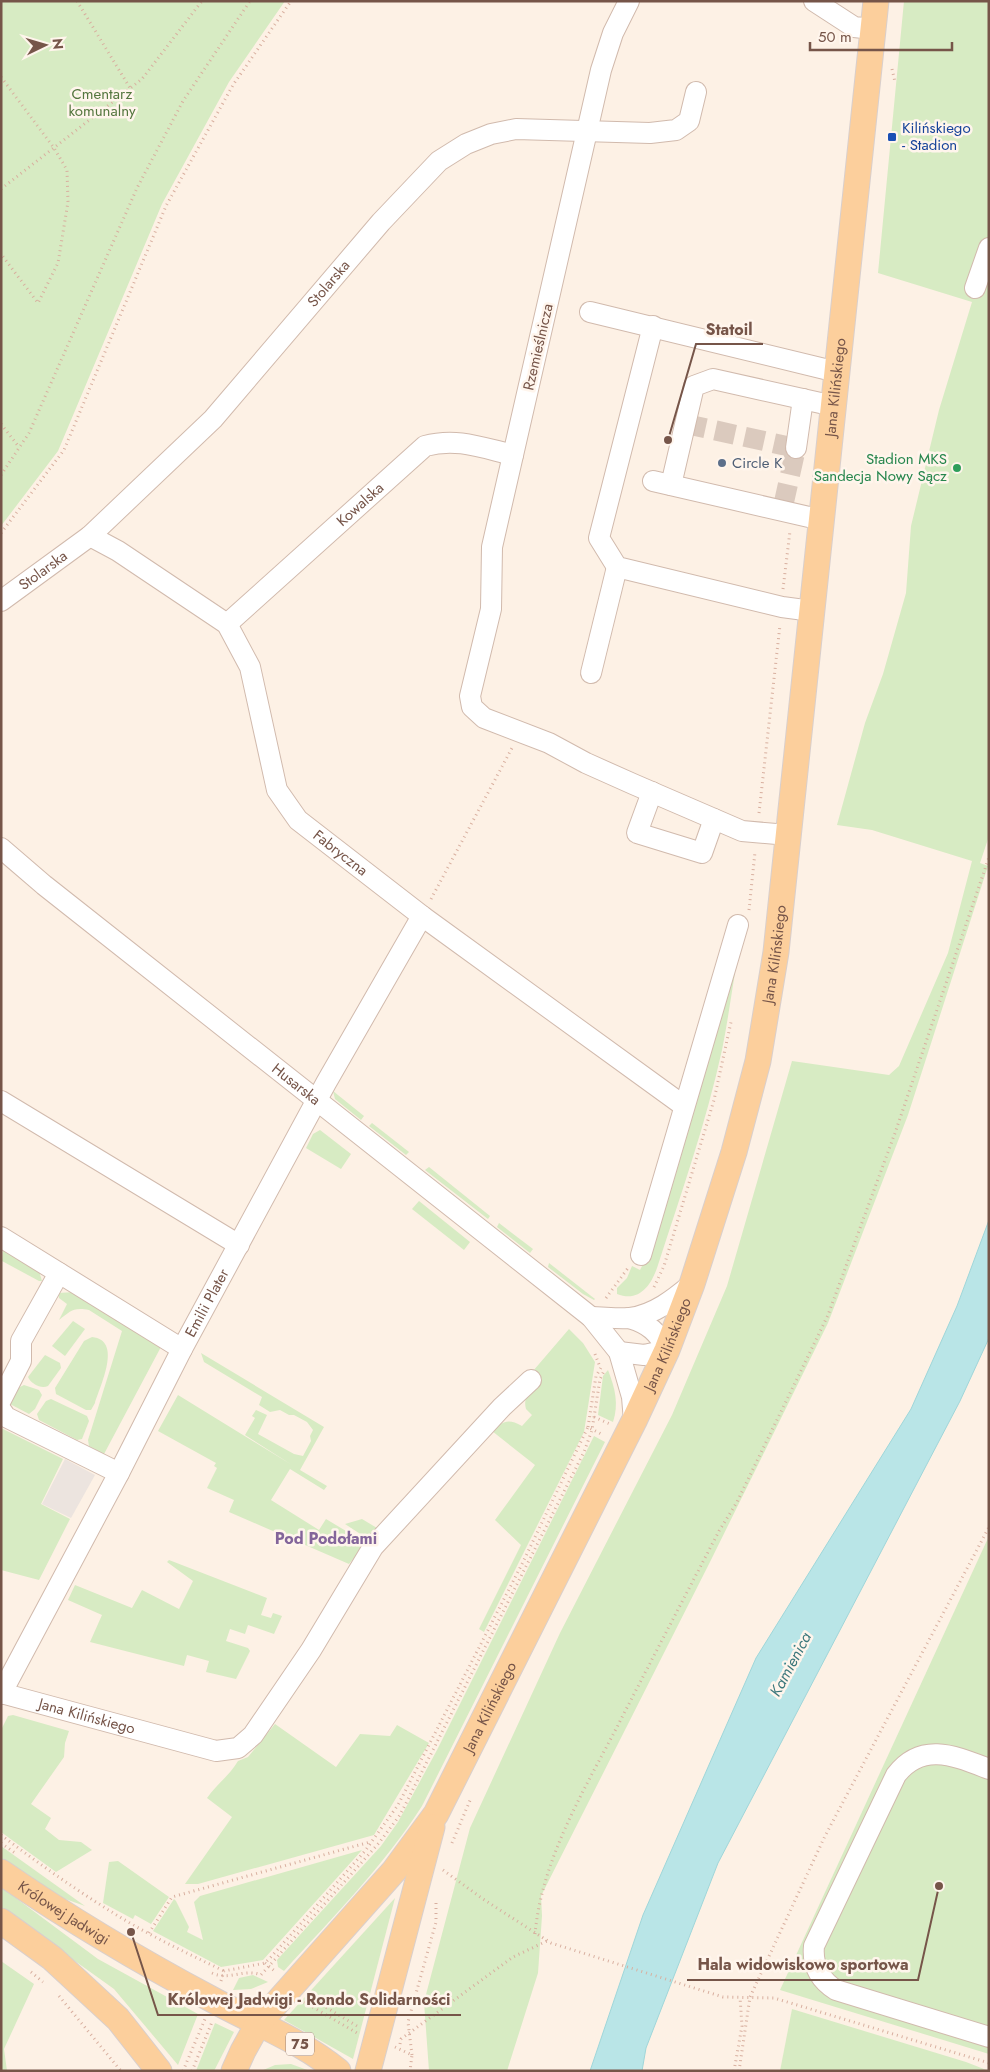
<svg xmlns="http://www.w3.org/2000/svg" width="990" height="2072" viewBox="0 0 990 2072" font-family="Jost,sans-serif">
	<rect width="100%" height="100%" fill="#fdf1e5"/>
	<polygon fill="#ece4df" points="65,1459 95,1475 71,1518 42,1504"/>
	<g fill="#d7ebc3">
		<polygon points="1,1 285,1 229,82 162,204 58,451 1,526"/>
		<polygon points="904,1 989,1 989,836 980,863 988,866 908,1115 828,1323 710,1562 541,1896 542,1916 538,1973 507,2071 429,2071 424,2002 470,1828 560,1633 672,1415 727,1286 792,1061 889,1075 899,1066 948,953 972,861 872,830 837,825 865,723 883,674 906,593 911,526 939,410 972,302 878,273"/>
		<path d="M 737,960 C 732,990 728,1020 722,1050 C 706,1123 681,1194 658,1265 C 652,1284 640,1303 617,1294 L 617,1288 L 627,1278 L 632,1266 L 640,1270 L 643,1264 Z"/>
		<polygon points="333,1091 364,1116 361,1120 335,1099"/>
		<polygon points="372,1123 409,1152 406,1155 369,1126"/>
		<polygon points="320,1130 351,1154 341,1169 306,1148 313,1134"/>
		<polygon points="429,1167 490,1216 488,1219 425,1170"/>
		<polygon points="419,1201 470,1242 464,1250 412,1209"/>
		<polygon points="499,1223 533,1249 530,1253 497,1227"/>
		<polygon points="3,1249 39,1271 42,1281 39,1281 2,1261"/>
		<polygon points="549,1263 595,1299 594,1300 583,1294 548,1267"/>
		<path d="M 75,1292 L 162,1345 L 104,1454 L 89,1446 L 88,1440 L 122,1331 L 89,1310 C 72,1307 70,1312 59,1320 L 67,1304 L 59,1298 L 58,1293 Z"/>
		<polygon points="73,1321 85,1329 65,1356 52,1346"/>
		<path d="M 569,1329 L 583,1343 L 595,1362 L 584,1432 L 484,1632 L 479,1629 L 521,1545 L 495,1520 L 535,1465 L 492,1431 C 503,1421 508,1418 522,1426 L 532,1415 L 526,1409 C 522,1395 533,1387 542,1379 L 533,1371 Z"/>
		<path d="M 92,1337 C 123,1340 100,1386 95,1403 L 91,1410 L 86,1410 L 56,1394 L 55,1388 L 84,1341 Z"/>
		<polygon points="201,1353 324,1427 300,1470 327,1486 324,1490 290,1469 271,1500 319,1530 326,1519 366,1543 349,1564 229,1512 234,1500 207,1488 217,1468 214,1466 216,1463 158,1431 178,1395 292,1465 245,1435 255,1418 252,1416 256,1410 267,1415 258,1434 294,1454 303,1456 311,1441 310,1436 313,1430 307,1422 294,1415 289,1415 280,1410 270,1412 259,1405 262,1397 204,1362"/>
		<path d="M 45,1355 L 60,1363 L 61,1368 L 48,1386 C 41,1389 31,1384 28,1377 Z"/>
		<path d="M 608,1370 C 615,1388 619,1404 613,1422 L 598,1415 L 603,1376 Z"/>
		<polygon points="24,1385 39,1390 42,1395 35,1409 29,1414 10,1404 18,1388"/>
		<polygon points="51,1399 87,1416 89,1421 82,1439 77,1440 39,1420 37,1414 46,1401"/>
		<polygon points="1,1428 63,1459 41,1504 70,1519 39,1580 1,1570"/>
		<path d="M 594,1436 L 605,1442 L 422,1806 C 383,1867 332,1918 284,1971 L 278,1967 L 277,1960 L 381,1846 L 398,1822 L 437,1750 Z"/>
		<polygon points="362,1519 377,1528 368,1539 345,1524"/>
		<polygon points="989,1536 989,2054 780,1990"/>
		<polygon points="169,1560 267,1598 261,1615 271,1618 273,1613 282,1616 274,1634 248,1625 245,1634 230,1629 226,1641 248,1648 250,1651 236,1679 206,1672 209,1661 187,1655 184,1666 90,1642 102,1615 68,1600 75,1585 132,1608 142,1590 179,1609 193,1581 167,1562"/>
		<polygon points="13,1715 69,1731 65,1743 64,1757 31,1804 51,1818 45,1829 59,1840 81,1842 92,1850 56,1872 1,1832 1,1730 8,1716"/>
		<path d="M 275,1724 L 336,1767 L 360,1734 L 390,1736 L 397,1725 L 429,1743 L 374,1835 L 198,1884 L 185,1884 L 232,1817 L 207,1798 C 216,1785 230,1775 238,1761 L 248,1757 Z"/>
		<polygon points="1,1846 85,1906 51,1894 1,1858"/>
		<polygon points="362,1850 263,1960 221,1967 153,1931 174,1899 176,1901 189,1927 187,1932 203,1940 194,1902 200,1896"/>
		<polygon points="118,1861 169,1897 151,1924 135,1915 133,1919 103,1903 109,1862"/>
		<polygon points="1,1887 98,1959 198,2014 178,2065 114,1989 1,1908"/>
		<polygon points="395,1898 353,2059 284,2020"/>
		<polygon points="1,1961 34,1984 4,2049 7,2071 1,2071"/>
		<polygon points="253,1975 268,1982 251,1989 233,1990 239,1978"/>
		<polygon points="792,2009 966,2062 989,2071 780,2071"/>
		<polygon points="215,2023 234,2032 214,2071 196,2071"/>
		<polygon points="291,2064 310,2071 261,2071 275,2065"/>
	</g>
	<polygon fill="#b9e5e7" stroke="#9fd6d9" points="989,1220 989,1338 960,1401 718,1863 646,2048 642,2071 590,2071 643,1915 756,1658 911,1409 957,1306"/>
	<g fill="none" stroke-linecap="round" stroke-linejoin="round">
		<polyline stroke="#dbcabe" stroke-width="20" stroke-dasharray="20 10" stroke-linecap="butt" points="686,424 796,448 782,511"/>
		<g stroke="#d1baad" stroke-width="22">
			<g id="minor">
				<polyline points="629,1 613,33 601,70 492,547 491,609 470,696 472,707 484,718 549,743 586,763 633,784 742,831 788,835"/>
				<polyline points="814,1 854,27 873,29"/>
				<polyline points="975,288 989,248"/>
				<polyline points="590,312 837,372"/>
				<polyline points="653,326 599,538 617,567 782,607 812,611"/>
				<polyline points="796,448 803,399"/>
				<polyline points="653,481 822,520"/>
				<polyline points="671,485 694,386 713,379 834,406"/>
				<path id="s1" d="M 90,536 L 118,551 L 227,624 L 250,667 L 277,790 L 298,820 L 422,916 L 684,1106"/>
				<path id="s2" d="M 1,601 L 90,536 L 213,419 L 381,222 L 439,161 L 466,144 L 491,134 L 516,129 L 650,133 L 676,130 L 689,121 L 696,92"/>
				<path id="s3" d="M 227,624 L 425,446 C 457,437 483,448 513,455"/>
				<polyline points="591,673 617,567"/>
				<polyline points="652,792 637,833 702,853 714,819"/>
				<path id="s4" d="M 1,848 L 44,885 L 591,1317 L 619,1352 L 632,1397 L 634,1421"/>
				<polyline points="1,1101 239,1245"/>
				<polyline points="1,1237 182,1349"/>
				<polyline points="641,1255 738,925"/>
				<path d="M 591,1317 C 603,1317 617,1319 630,1318 C 654,1315 674,1299 692,1284"/>
				<path d="M 619,1352 L 644,1355 L 667,1350 C 658,1332 649,1324 629,1318"/>
				<polyline points="1,1400 21,1361 21,1341 59,1273"/>
				<polyline points="1,1410 6,1417 119,1473"/>
				<path id="s5" d="M 1,1693 L 216,1751 L 238,1748 L 253,1735 L 311,1650 L 373,1547 L 502,1407 L 531,1380"/>
				<path id="s6" d="M 1,1694 L 119,1473 L 182,1349 L 326,1083 L 422,916"/>
				<path d="M 989,1769 C 955,1756 922,1741 896,1775 L 814,1946 C 812,1966 820,1980 836,1990 L 989,2037"/>
			</g>
		</g>
		<g stroke="#d9cfcc" stroke-width="27">
			<g id="major">
				<path id="s7" d="M 1,1872 C 69,1919 140,1961 213,2000 C 255,2023 300,2040 338,2071"/>
				<polyline points="1,1921 52,1958 118,2019 159,2071"/>
				<path id="s8" d="M 234,2071 L 243,2051 L 258,2024 L 394,1871 L 436,1814 L 634,1421 L 667,1350 L 692,1284 L 734,1152 L 758,1061 L 776,952 L 876,1"/>
				<polyline points="368,2071 432,1827"/>
			</g>
		</g>
		<g stroke="#d8af9f" stroke-width="3" stroke-dasharray="1 4" stroke-linecap="butt">
			<polyline points="77,1 130,88"/>
			<polyline points="892,69 895,82"/>
			<polyline points="1,77 54,148 67,170 68,202 58,263 38,303 1,254"/>
			<polyline points="1,189 142,79 202,1"/>
			<polyline points="1,424 19,447"/>
			<polyline points="1,475 29,433 137,188 183,101 250,1"/>
			<polyline points="1,533 64,450 166,206 233,85 291,1"/>
			<polyline points="783,589 790,531"/>
			<polyline points="759,813 780,625"/>
			<polyline points="431,899 512,748"/>
			<polyline points="749,910 755,852"/>
			<polyline points="654,1287 664,1266 714,1100 731,1022"/>
			<polyline points="606,1298 628,1268"/>
			<polyline points="595,1354 600,1367"/>
			<polyline points="594,1417 610,1424"/>
			<polyline points="588,1427 596,1376 602,1366"/>
			<path d="M 1,1835 C 38,1863 76,1890 115,1914 C 150,1936 187,1953 224,1971"/>
			<polyline points="1,1843 15,1853"/>
			<polyline points="452,1843 471,1798"/>
			<polyline points="443,1870 483,1899 551,1943 723,1997 774,1998 989,2063"/>
			<polyline points="149,1933 172,1897 370,1842"/>
			<path d="M 535,1934 C 542,1859 583,1792 617,1727 C 651,1661 685,1596 719,1531 L 737,1502 L 828,1315 L 895,1133 L 989,857"/>
			<polyline points="265,1963 276,1972"/>
			<polyline points="31,1972 43,1982"/>
			<path d="M 212,1973 C 230,1981 244,1968 261,1975 L 379,1843 L 400,1815 L 584,1452 L 592,1430 L 600,1379 L 604,1371"/>
			<polyline points="221,1981 224,1971 265,1963 272,1956 365,1851 398,1805 521,1566 588,1427 603,1435"/>
			<polyline points="59,1996 121,2071"/>
			<polyline points="309,1997 357,2026"/>
			<polyline points="304,2002 357,2033"/>
			<polyline points="400,2044 401,2039 513,1957 547,1941"/>
			<polyline points="395,2047 412,2055 410,2071"/>
			<polyline points="412,2055 408,2022 436,1922 436,1901"/>
			<polyline points="183,2071 205,2019"/>
			<polyline points="192,2071 212,2022"/>
			<polyline points="734,2071 742,2026 740,1997"/>
			<polyline points="739,2071 750,1997 825,1836 989,1527"/>
		</g>
		<use href="#minor" stroke="#fff" stroke-width="20"/>
		<use href="#major" stroke="#fccf9c" stroke-width="25"/>
	</g>
	<rect fill="#1a4fb4" stroke="#fff5ec" stroke-width="2" x="887" y="132" width="10" height="10" rx="2.5"/>
	<circle fill="#5c6f8a" stroke="#fff5ec" stroke-width="2" cx="722" cy="463" r="5"/>
	<circle fill="#2e9e5b" stroke="#fff5ec" stroke-width="2" cx="957" cy="468" r="5"/>
	<g text-anchor="middle" stroke-width="5" stroke-linejoin="round" paint-order="stroke">
		<rect fill="#fff5ec" stroke="#9f857a" stroke-width="1" x="286" y="2032.5" width="28" height="23" rx="4"/>
		<g font-size="14" font-weight="bold" fill="#765549">
			<text x="300" y="2049">75</text>
		</g>
		<g font-size="15" fill="#54763e" stroke="#fff5ec">
			<text x="102" y="99">Cmentarz<tspan x="102" dy="17">komunalny</tspan></text>
		</g>
		<g font-size="15" fill="#164399" stroke="#fff5ec" text-anchor="start">
			<text x="902" y="133">Kilińskiego<tspan x="902" dy="17">- Stadion</tspan></text>
		</g>
		<g font-size="15" fill="#765549" stroke="#fff5ec">
			<text dy="5" stroke="none"><textPath href="#s2" startOffset="458">Stolarska</textPath></text>
			<text transform="translate(538 347) rotate(-77)" y="5">Rzemieślnicza</text>
			<text dy="5" stroke="none"><textPath href="#s8" startOffset="1828">Jana Kilińskiego</textPath></text>
			<text dy="5" stroke="none"><textPath href="#s3" startOffset="179">Kowalska</textPath></text>
			<text dy="5" stroke="none"><textPath href="#s2" startOffset="52">Stolarska</textPath></text>
			<text dy="5" stroke="none"><textPath href="#s1" startOffset="428">Fabryczna</textPath></text>
			<text dy="5" stroke="none"><textPath href="#s8" startOffset="1258">Jana Kilińskiego</textPath></text>
			<text dy="5" stroke="none"><textPath href="#s4" startOffset="378">Husarska</textPath></text>
			<text dy="5" stroke="none"><textPath href="#s6" startOffset="442">Emilii Plater</textPath></text>
			<text dy="5" stroke="none"><textPath href="#s8" startOffset="852">Jana Kilińskiego</textPath></text>
			<text dy="5" stroke="none"><textPath href="#s8" startOffset="448">Jana Kilińskiego</textPath></text>
			<text dy="5" stroke="none"><textPath href="#s5" startOffset="89">Jana Kilińskiego</textPath></text>
			<text dy="5" stroke="none"><textPath href="#s7" startOffset="75">Królowej Jadwigi</textPath></text>
		</g>
		<g font-size="15" fill="#27864d" stroke="#fff5ec" text-anchor="end">
			<text x="947" y="464">Stadion MKS<tspan x="947" dy="17">Sandecja Nowy Sącz</tspan></text>
		</g>
		<g font-size="15" fill="#4e5e75" stroke="#fff5ec" text-anchor="start">
			<text x="732" y="468">Circle K</text>
		</g>
		<g font-size="16" font-weight="bold" fill="#83659a" stroke="#fff5ec">
			<text x="326" y="1544">Pod Podołami</text>
		</g>
		<g font-size="16" font-style="italic" fill="#3c787c" stroke="#fff5ec">
			<text transform="translate(790 1664) rotate(-62)" y="6">Kamienica</text>
		</g>
	</g>
	<path fill="none" stroke="#765549" stroke-width="2" d="M668 440L696 344H763M939 1886L918 1980H687M131 1932L158 2015H461"/>
	<g fill="#765549" stroke="#fff5ec" stroke-width="2">
		<circle cx="668" cy="440" r="5"/>
		<circle cx="939" cy="1886" r="5"/>
		<circle cx="131" cy="1932" r="5"/>
	</g>
	<g font-size="16" text-anchor="middle" font-weight="bold" fill="#765549" stroke="#fff5ec" stroke-width="5" stroke-linejoin="round" paint-order="stroke">
		<text x="729" y="335">Statoil</text>
		<text x="803" y="1970">Hala widowiskowo sportowa</text>
		<text x="309" y="2005">Królowej Jadwigi - Rondo Solidarności</text>
	</g>
	<rect width="990" height="2072" fill="none" stroke="#765549" stroke-width="5"/>
	<g transform="translate(45 45) rotate(85)" stroke="#fff5ec" stroke-width="4" paint-order="stroke">
	<path d="M0-4L9 19L0 12L-9 19Z" fill="#765549"/>
	<text y="-8" font-size="14" font-weight="bold" text-anchor="middle" fill="#765549">N</text>
	</g>
	<path d="M810 42v8h142v-8" fill="none" stroke="#765549" stroke-width="2.5"/>
	<text x="818" y="42" font-size="15" fill="#765549" stroke="#fff5ec" stroke-width="4" paint-order="stroke">50 m</text>
</svg>
